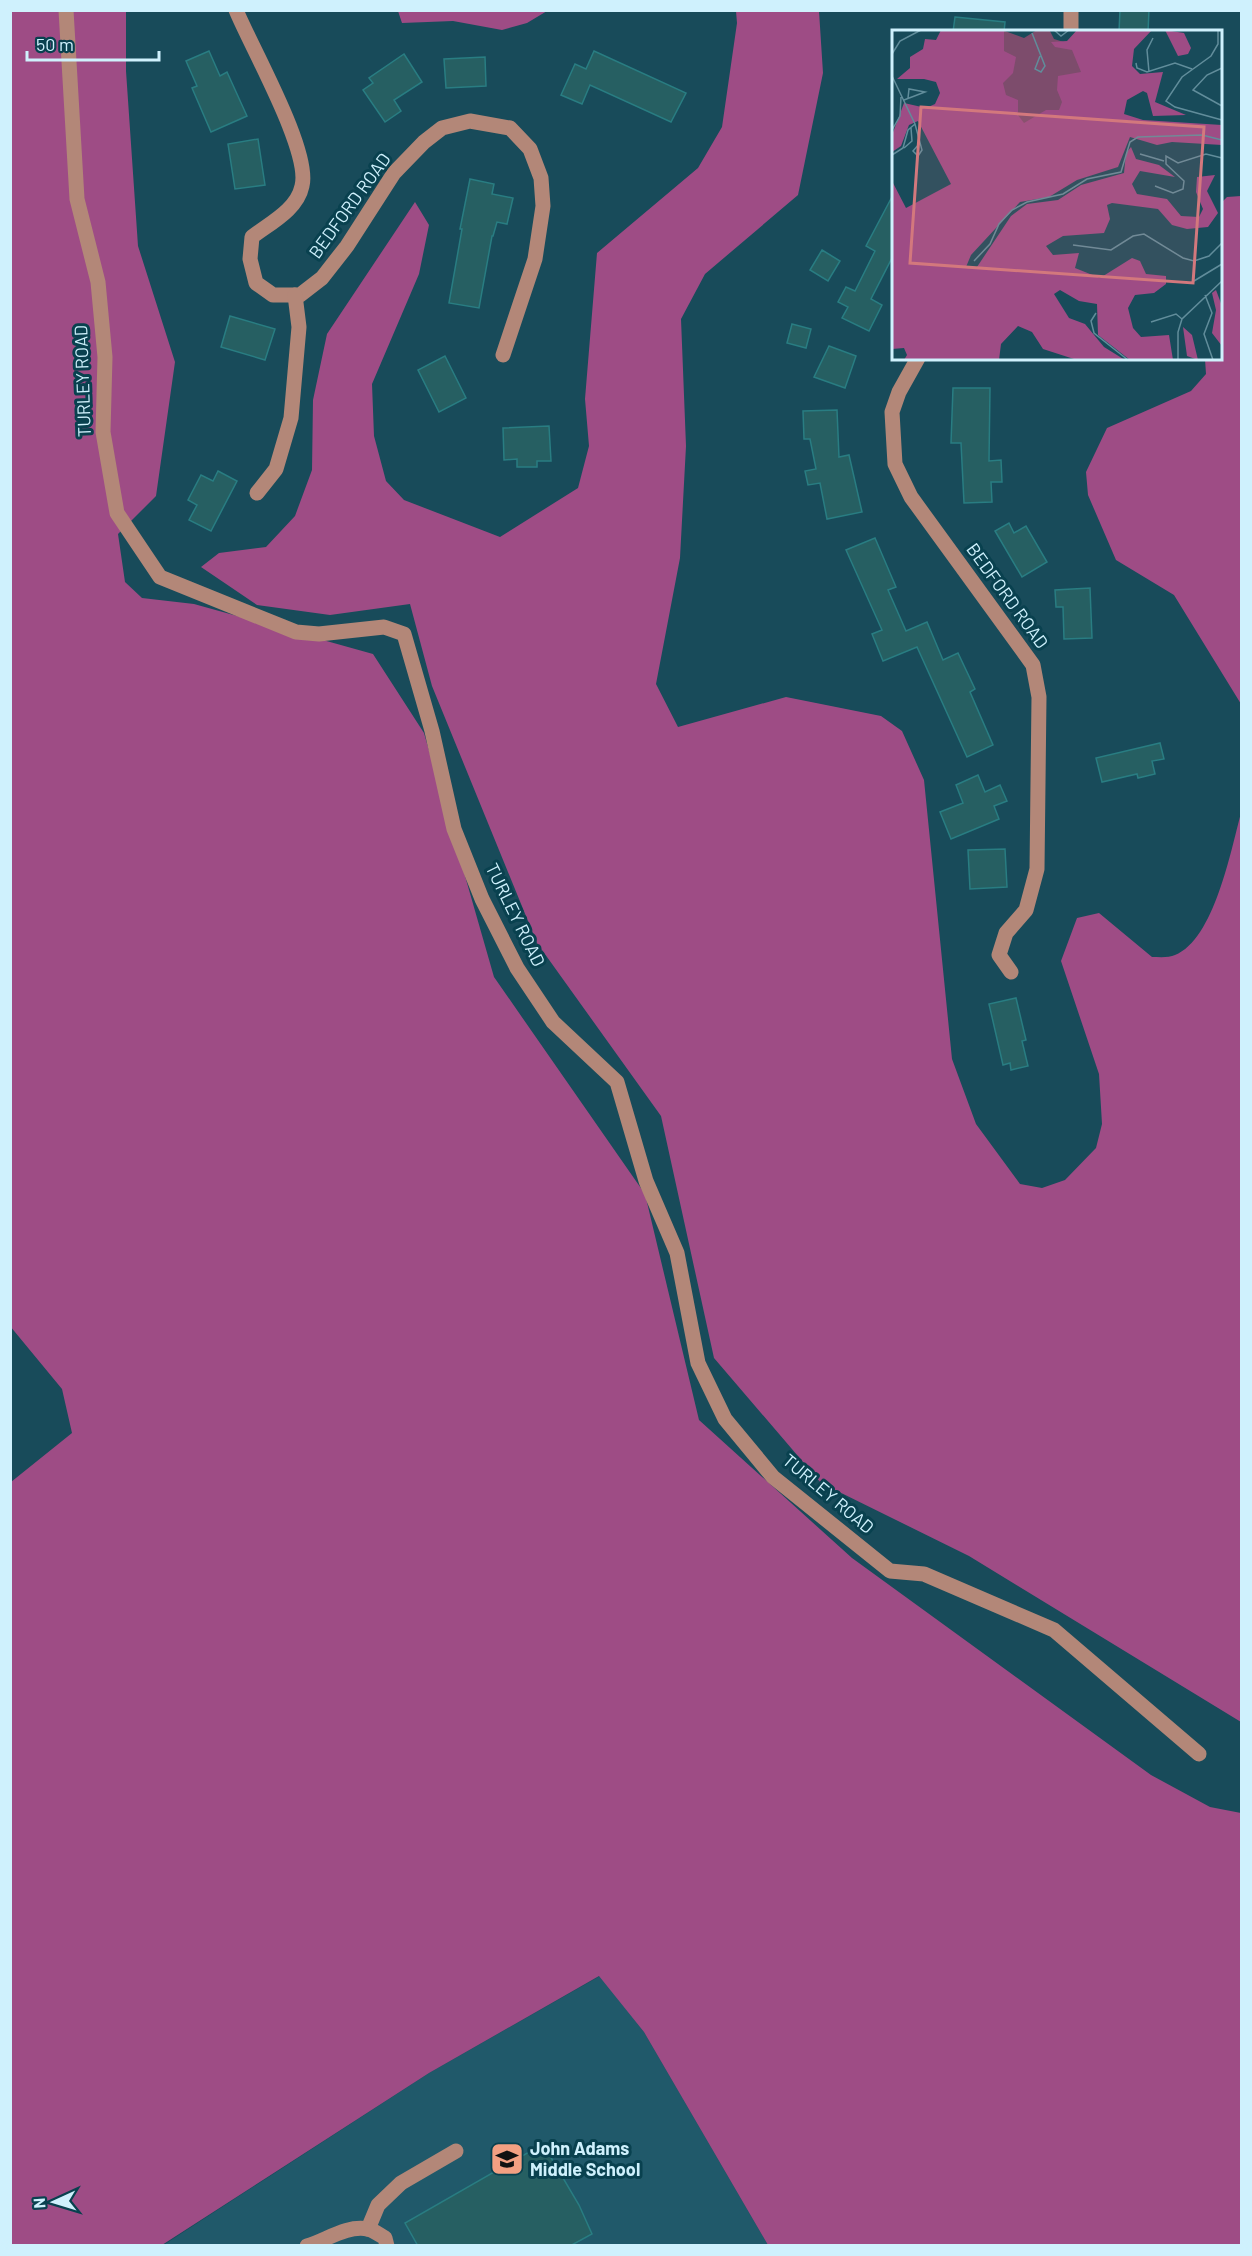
<svg xmlns="http://www.w3.org/2000/svg" width="1252" height="2256" viewBox="0 0 1252 2256" font-family="Barlow,sans-serif">
	<rect width="100%" height="100%" fill="#184b5a"/>
	<polygon fill="#20596a" points="600,1976 644,2032 768,2245 162,2246 429,2073"/>
	<g fill="#9e4c85">
		<polygon points="10,11 126,11 126,71 138,246 175,362 156,496 118,534 125,582 142,598 194,604 373,654 424,733 494,977 645,1194 699,1420 852,1558 1151,1775 1210,1807 1241,1813 1241,2245 768,2245 644,2032 599,1976 429,2073 162,2245 11,2245 11,1482 72,1433 62,1389 10,1326"/>
		<polygon points="398,11 398,10 547,11 527,23 502,30 453,21 402,23"/>
		<path d="M 736,11 L 819,11 L 823,73 L 798,195 L 705,274 L 681,319 L 686,446 L 680,558 L 656,684 L 678,727 L 786,697 L 881,716 L 902,731 L 924,780 L 952,1059 L 976,1124 L 1020,1184 L 1042,1188 L 1065,1180 L 1096,1148 L 1102,1124 L 1099,1074 L 1061,961 L 1077,918 L 1099,913 L 1152,957 C 1159,957 1169,958 1175,955 C 1214,940 1231,850 1241,813 L 1241,1722 L 969,1556 L 821,1483 L 714,1358 L 661,1116 L 537,943 L 432,686 L 410,604 L 330,615 L 257,605 L 201,567 L 219,553 L 266,547 L 295,516 L 312,470 L 313,400 L 327,334 L 415,202 L 429,225 L 419,274 L 372,384 L 374,436 L 386,481 L 404,500 L 500,537 L 578,488 L 589,446 L 585,399 L 597,253 L 698,168 L 722,127 L 737,23 Z"/>
		<polygon points="1241,196 1242,196 1241,704 1174,595 1116,560 1088,495 1086,472 1107,428 1191,391 1206,374 1205,359 1220,358 1221,203 1227,197"/>
	</g>
	<g fill="#265f62" stroke="#297d82" stroke-width="1.5">
		<polygon points="1120,10 1149,10 1148,32 1119,32"/>
		<polygon points="955,17 1005,22 1004,32 953,32"/>
		<polygon points="209,51 220,76 227,72 247,116 211,132 192,88 197,86 186,61"/>
		<polygon points="594,51 686,93 671,122 590,85 582,104 561,95 575,64 586,69"/>
		<polygon points="404,54 422,82 394,100 401,111 385,122 363,90 373,83 369,78"/>
		<polygon points="485,57 486,86 446,88 444,59"/>
		<polygon points="258,139 265,185 235,189 228,144"/>
		<polygon points="470,179 494,184 492,194 513,198 507,224 497,222 493,236 492,236 479,308 449,303 462,229 460,229"/>
		<polygon points="894,193 894,254 871,299 882,305 869,331 842,318 848,307 838,302 846,287 855,291 875,251 866,246"/>
		<polygon points="822,250 840,261 828,281 810,270"/>
		<polygon points="230,316 275,329 265,360 221,347"/>
		<polygon points="792,324 811,329 806,348 787,343"/>
		<polygon points="829,346 856,356 845,388 814,377"/>
		<polygon points="445,356 466,398 439,412 418,370"/>
		<polygon points="953,388 990,388 989,461 1001,460 1002,482 991,482 992,502 964,503 961,443 951,443"/>
		<polygon points="837,410 839,457 849,455 862,512 827,519 820,483 808,485 805,471 816,469 810,439 804,439 803,411"/>
		<polygon points="549,426 551,461 537,461 537,467 517,467 517,459 504,460 503,428"/>
		<polygon points="218,471 237,481 211,531 189,520 197,505 188,500 201,475 213,481"/>
		<polygon points="1009,523 1014,533 1026,526 1047,562 1022,577 995,531"/>
		<polygon points="875,538 896,587 888,590 906,631 927,622 943,660 958,653 975,689 970,692 993,745 967,757 917,647 883,661 872,634 882,630 846,550"/>
		<polygon points="1090,588 1092,638 1064,639 1063,607 1056,607 1055,590"/>
		<polygon points="1160,743 1164,759 1152,761 1155,774 1138,778 1137,774 1102,782 1096,758"/>
		<polygon points="978,775 985,792 1000,785 1007,801 994,806 999,819 951,839 940,812 963,803 956,785"/>
		<polygon points="1005,849 1007,887 970,889 968,850"/>
		<polygon points="1016,998 1026,1040 1022,1041 1028,1066 1011,1070 1010,1063 1003,1065 989,1004"/>
		<polygon points="543,2144 579,2205 592,2234 570,2246 418,2246 405,2223"/>
	</g>
	<g fill="none" stroke-linecap="round" stroke-linejoin="round">
		<g stroke="#b38778" stroke-width="15">
			<polyline points="66,10 77,199 98,282 105,357 103,432 117,513 160,577 296,632 319,634 384,627 404,634 432,731 454,829 482,899 517,968 553,1022 617,1082 646,1181 677,1253 698,1363 725,1419 773,1477 890,1571 924,1574 1054,1630 1199,1754"/>
			<path d="M 236,10 C 251,47 311,151 302,186 C 297,210 270,223 252,237 L 250,259 L 256,283 L 273,295 L 300,295 L 322,278 L 347,246 L 394,173 L 424,142 L 442,128 L 470,121 L 510,128 L 530,149 L 541,178 L 543,206 L 535,259 L 503,355"/>
			<polyline points="1071,10 1071,32"/>
			<polyline points="918,358 899,392 892,412 895,464 911,497 1033,665 1039,697 1037,869 1026,910 1006,933 999,955 1011,972"/>
			<polyline points="257,493 276,469 291,418 299,327 295,295"/>
			<polyline points="368,2229 378,2205 401,2183 456,2151"/>
			<path d="M 307,2246 C 327,2240 346,2225 368,2229 C 373,2230 380,2235 385,2238 L 387,2246"/>
		</g>
	</g>
	<defs>
		<g id="school-square" transform="scale(1.725)"><rect x="-9" y="-9" width="18" height="18" rx="4" fill="#f3a082" stroke="#09414f"/><path d="M0-5L7-2L0 1L-7-2ZM-4 1L0 2.5L4 1V4Q0 6-4 4Z" fill="#111"/></g>
	</defs>
	<g fill-rule="evenodd">
		<use href="#school-square" x="507" y="2159"/>
	</g>
	<g text-anchor="middle" stroke-width="6" stroke-linejoin="round" paint-order="stroke">
		<g font-size="18" fill="#cff1fd" stroke="#09414f">
			<text transform="translate(350 206) rotate(-54)" y="6">BEDFORD ROAD</text>
			<text transform="translate(83 381) rotate(-92)" y="6">TURLEY ROAD</text>
			<text transform="translate(1007 596) rotate(54)" y="6">BEDFORD ROAD</text>
			<text transform="translate(515 915) rotate(64)" y="6">TURLEY ROAD</text>
			<text transform="translate(828 1494) rotate(40)" y="6">TURLEY ROAD</text>
		</g>
		<g font-size="18" font-weight="bold" fill="#cff1fd" stroke="#09414f" text-anchor="start">
			<text x="530" y="2155">John Adams<tspan x="530" dy="21">Middle School</tspan></text>
		</g>
	</g>
	<g transform="translate(892 30)">
		<rect width="330" height="330" fill="#184b5a"/>
		<path d="M 110,0 L 132,8 L 145,0 L 158,1 L 162,9 L 188,17 L 202,48 L 180,80 L 132,108 L 110,77 Z" fill="#7d4c6c"/>
		<path d="M 49,0 L 112,1 L 112,21 L 124,27 L 121,43 L 111,53 L 114,65 L 126,70 L 126,85 L 132,93 L 154,80 L 167,80 L 170,72 L 165,60 L 166,46 L 189,42 L 180,20 L 163,17 L 159,12 L 175,11 L 185,0 L 260,0 L 242,19 L 240,36 L 248,44 L 271,42 L 263,72 L 294,85 L 261,86 L 255,63 L 251,61 L 235,70 L 232,84 L 251,90 L 330,95 L 330,115 L 280,112 L 265,115 L 238,107 L 226,137 L 185,150 L 157,167 L 128,172 L 79,225 L 74,237 L 85,237 L 119,186 L 135,174 L 166,170 L 189,155 L 232,143 L 234,123 L 239,117 L 244,129 L 267,135 L 283,147 L 248,141 L 240,154 L 245,164 L 275,169 L 289,186 L 307,187 L 311,179 L 304,162 L 305,147 L 323,145 L 315,161 L 326,183 L 316,197 L 295,199 L 280,195 L 266,179 L 220,173 L 215,175 L 218,189 L 212,203 L 171,206 L 154,216 L 161,225 L 187,223 L 183,238 L 208,248 L 240,228 L 248,231 L 254,244 L 274,246 L 274,254 L 262,263 L 243,265 L 236,278 L 241,298 L 249,307 L 277,305 L 281,330 L 238,330 L 206,305 L 205,274 L 187,271 L 168,260 L 162,264 L 177,288 L 193,294 L 212,317 L 233,330 L 185,330 L 151,319 L 140,302 L 126,296 L 109,314 L 107,330 L 12,330 L 15,325 L 12,318 L 0,319 L 0,151 L 14,178 L 59,154 L 26,91 L 17,95 L 9,116 L 0,122 L 0,105 L 12,73 L 34,78 L 43,74 L 48,63 L 44,52 L 32,49 L 5,49 L 18,38 L 18,27 L 31,19 L 33,9 L 44,10 ZM 273,0 L 292,3 L 299,18 L 296,24 L 286,26 ZM 324,260 L 330,276 L 330,316 L 320,303 L 324,280 L 320,263 ZM 291,297 L 300,305 L 306,330 L 295,326 Z" fill="#9e4c85"/>
		<path fill="none" stroke="#618d9b" stroke-width="1.5" d="M 162,0 L 169,6 L 177,0M 326,0 L 326,14 L 319,26 L 290,47 L 274,71 L 283,77 L 330,90M 140,3 L 153,36 L 149,42 L 143,39 L 148,26M 0,24 L 8,11 L 29,0M 244,33 L 245,38 L 255,42 L 283,33 L 300,39M 330,38 L 315,45 L 301,60 L 330,76M 257,42 L 255,20 L 261,8M 0,46 L 23,94M 12,70 L 33,62 L 17,59 L 16,68M 0,100 L 8,86 L 9,67M 12,118 L 20,111 L 19,98M 248,124 L 272,131M 0,125 L 11,118 L 16,100 L 23,94 L 30,120 L 26,126 L 21,121 L 28,113M 263,156 L 281,163 L 291,159 L 292,151 L 274,134 L 274,126 L 286,133 L 314,124 L 330,128M 181,215 L 219,220 L 241,206 L 252,204 L 291,228 L 302,231 L 317,226 L 330,213M 82,231 L 98,214 L 107,194 L 120,180 L 135,172 L 171,164 L 195,149 L 229,142 L 238,112 L 246,107 L 310,105 L 330,110M 302,251 L 330,234M 313,265 L 320,283 L 312,304 L 321,330M 204,283 L 199,291 L 202,303 L 236,330M 259,292 L 284,284 L 290,289M 286,330 L 286,302 L 290,289 L 330,251"/>
		<path fill="#d3787d" fill-opacity="0.15" stroke="#d3787d" stroke-width="3" d="M 29,77 L 312,97 L 301,253 L 18,233 Z"/>
		<rect width="330" height="330" fill="none" stroke="#cff1fd" stroke-width="3"/>
	</g>
	<rect width="1252" height="2256" fill="none" stroke="#cff1fd" stroke-width="24"/>
	<g transform="translate(54 2202) rotate(266)" stroke="#09414f" stroke-width="4.5" paint-order="stroke">
	<path d="M0-4.5L10 22L0 15L-10 22Z" fill="#cff1fd"/>
	<text y="-9" font-size="16" font-weight="bold" text-anchor="middle" fill="#cff1fd">N</text>
	</g>
	<path d="M27 51v9h132v-9" fill="none" stroke="#cff1fd" stroke-width="3"/>
	<text x="36" y="51" font-size="18" fill="#cff1fd" stroke="#09414f" stroke-width="4.5" paint-order="stroke">50 m</text>
</svg>
